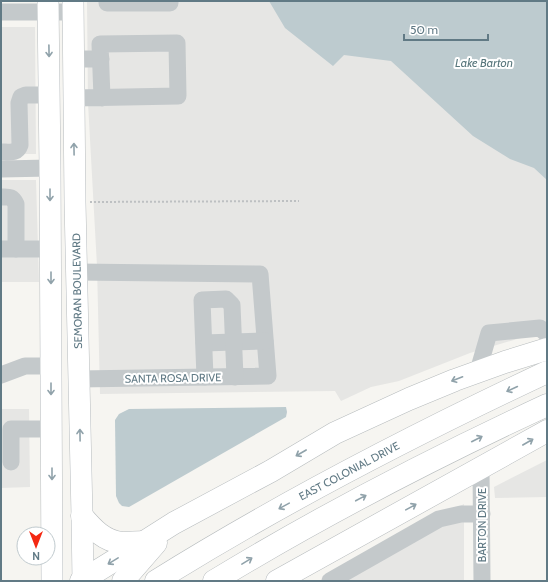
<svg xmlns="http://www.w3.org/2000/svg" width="548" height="582" viewBox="0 0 548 582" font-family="Cabin,sans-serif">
	<rect width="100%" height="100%" fill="#f6f5f1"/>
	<g fill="#e6e6e4">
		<polygon points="87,1 547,1 547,330 470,353 399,381 371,387 341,401 335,391 100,394 97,266 88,103"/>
		<polygon points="1,27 35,27 36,154 1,154"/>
		<polygon points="1,180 36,180 39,282 1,282"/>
		<polygon points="1,409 29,409 30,487 1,488"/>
		<polygon points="547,460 547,497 495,498 494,487"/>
		<polygon points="464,504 464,581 321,581 337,571"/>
	</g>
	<g fill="#bdcbcf">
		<polygon points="269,1 547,1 547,180 534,168 510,159 473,136 391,61 344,55 333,66 285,28"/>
		<polygon points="286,407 287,412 286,417 129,507 122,506 119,503 116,496 115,420 119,414 129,409"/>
	</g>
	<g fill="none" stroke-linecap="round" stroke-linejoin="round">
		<g stroke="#b7bcbf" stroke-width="22">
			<g id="major">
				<polyline points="48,1 50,168 52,581"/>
				<polyline points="73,1 75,202 82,516 83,581"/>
			</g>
		</g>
		<g stroke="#b6bbbd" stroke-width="23">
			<g id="highway">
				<path d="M 82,516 C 93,529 104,541 122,543 C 129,543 137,542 144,542"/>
				<polyline points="81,581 144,542 174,523 271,471 335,433 409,399 455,380 505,362 547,349"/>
				<polyline points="123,581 156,543"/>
				<path d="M 156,581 C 281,503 413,435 547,372"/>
				<path d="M 214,581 C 321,516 433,458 547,405"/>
				<polyline points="277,581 547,431"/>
			</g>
		</g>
		<polyline stroke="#bdc0c2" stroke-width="2" stroke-dasharray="2 2" stroke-linecap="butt" points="90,202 299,201"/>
		<g stroke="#c4c9cb" stroke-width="17">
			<polyline points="107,1 107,3 170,3 170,1"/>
			<polyline points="1,12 73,12"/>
			<polyline points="73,59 101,59"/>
			<polyline points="74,98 178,96 177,43 100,44 102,98"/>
			<path d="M 1,152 C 9,152 17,154 20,145 L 19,103 L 21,97 L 26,95 L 49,95"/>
			<polyline points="1,169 50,168"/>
			<path d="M 1,197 C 9,197 12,196 16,204 L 16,249"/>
			<polyline points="1,249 51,249"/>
			<polyline points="76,272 260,274 268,376 79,379"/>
			<polyline points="204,343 265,341"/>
			<polyline points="478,371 489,333 540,328 547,334"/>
			<polyline points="1,375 25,366 51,366"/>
			<polyline points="205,377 202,300 226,299 232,305 235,377"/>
			<polyline points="11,462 11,429 51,429"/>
			<polyline points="481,468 482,581"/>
			<polyline points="330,581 439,519 461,514 482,514"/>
		</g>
		<use href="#major" stroke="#fff" stroke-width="21"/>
		<use href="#highway" stroke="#fff" stroke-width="22"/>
	</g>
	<defs><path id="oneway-shaft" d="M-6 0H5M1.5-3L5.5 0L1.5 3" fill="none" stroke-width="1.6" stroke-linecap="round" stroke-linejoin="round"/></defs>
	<g stroke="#90a2aa">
		<use href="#oneway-shaft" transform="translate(49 51) rotate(89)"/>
		<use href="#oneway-shaft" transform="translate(74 149) rotate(-91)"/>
		<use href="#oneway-shaft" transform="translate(50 195) rotate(90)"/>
		<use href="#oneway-shaft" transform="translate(51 278) rotate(90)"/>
		<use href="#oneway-shaft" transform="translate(457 379) rotate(159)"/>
		<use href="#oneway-shaft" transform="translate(51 389) rotate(90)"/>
		<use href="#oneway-shaft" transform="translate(512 389) rotate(155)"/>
		<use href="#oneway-shaft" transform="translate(80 435) rotate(-91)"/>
		<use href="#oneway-shaft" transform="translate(477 439) rotate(-27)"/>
		<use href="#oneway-shaft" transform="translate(528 442) rotate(-30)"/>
		<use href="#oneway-shaft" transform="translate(301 453) rotate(150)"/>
		<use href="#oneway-shaft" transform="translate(52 474) rotate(90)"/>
		<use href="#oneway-shaft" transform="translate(361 498) rotate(-28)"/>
		<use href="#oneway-shaft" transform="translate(284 506) rotate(151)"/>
		<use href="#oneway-shaft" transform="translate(411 507) rotate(-29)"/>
		<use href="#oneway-shaft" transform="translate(113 561) rotate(149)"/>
		<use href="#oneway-shaft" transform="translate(247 561) rotate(-31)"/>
	</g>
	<g text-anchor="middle" stroke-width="4" stroke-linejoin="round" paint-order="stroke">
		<g font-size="11" fill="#617a85" stroke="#fff">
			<text transform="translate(77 291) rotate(-91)" y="4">SEMORAN BOULEVARD</text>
			<text transform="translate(173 378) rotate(-1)" y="4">SANTA ROSA DRIVE</text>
			<text transform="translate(349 471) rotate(-28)" y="4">EAST COLONIAL DRIVE</text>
			<text transform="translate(482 525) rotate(-90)" y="4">BARTON DRIVE</text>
		</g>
		<g font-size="12" font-style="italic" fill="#58777c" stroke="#fff">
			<text x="484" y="67">Lake Barton</text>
		</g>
	</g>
	<rect width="548" height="582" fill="none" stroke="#617a85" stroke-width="4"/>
	<g transform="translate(36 546) rotate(180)"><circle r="19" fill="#ffffff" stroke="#c0cace"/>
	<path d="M0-3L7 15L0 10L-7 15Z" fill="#f42812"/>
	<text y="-6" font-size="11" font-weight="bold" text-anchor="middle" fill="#617a85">N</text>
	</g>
	<path d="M404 34v6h84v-6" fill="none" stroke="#617a85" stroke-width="2"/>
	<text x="410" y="34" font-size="12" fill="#617a85" stroke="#ffffff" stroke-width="3" paint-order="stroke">50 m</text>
</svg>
